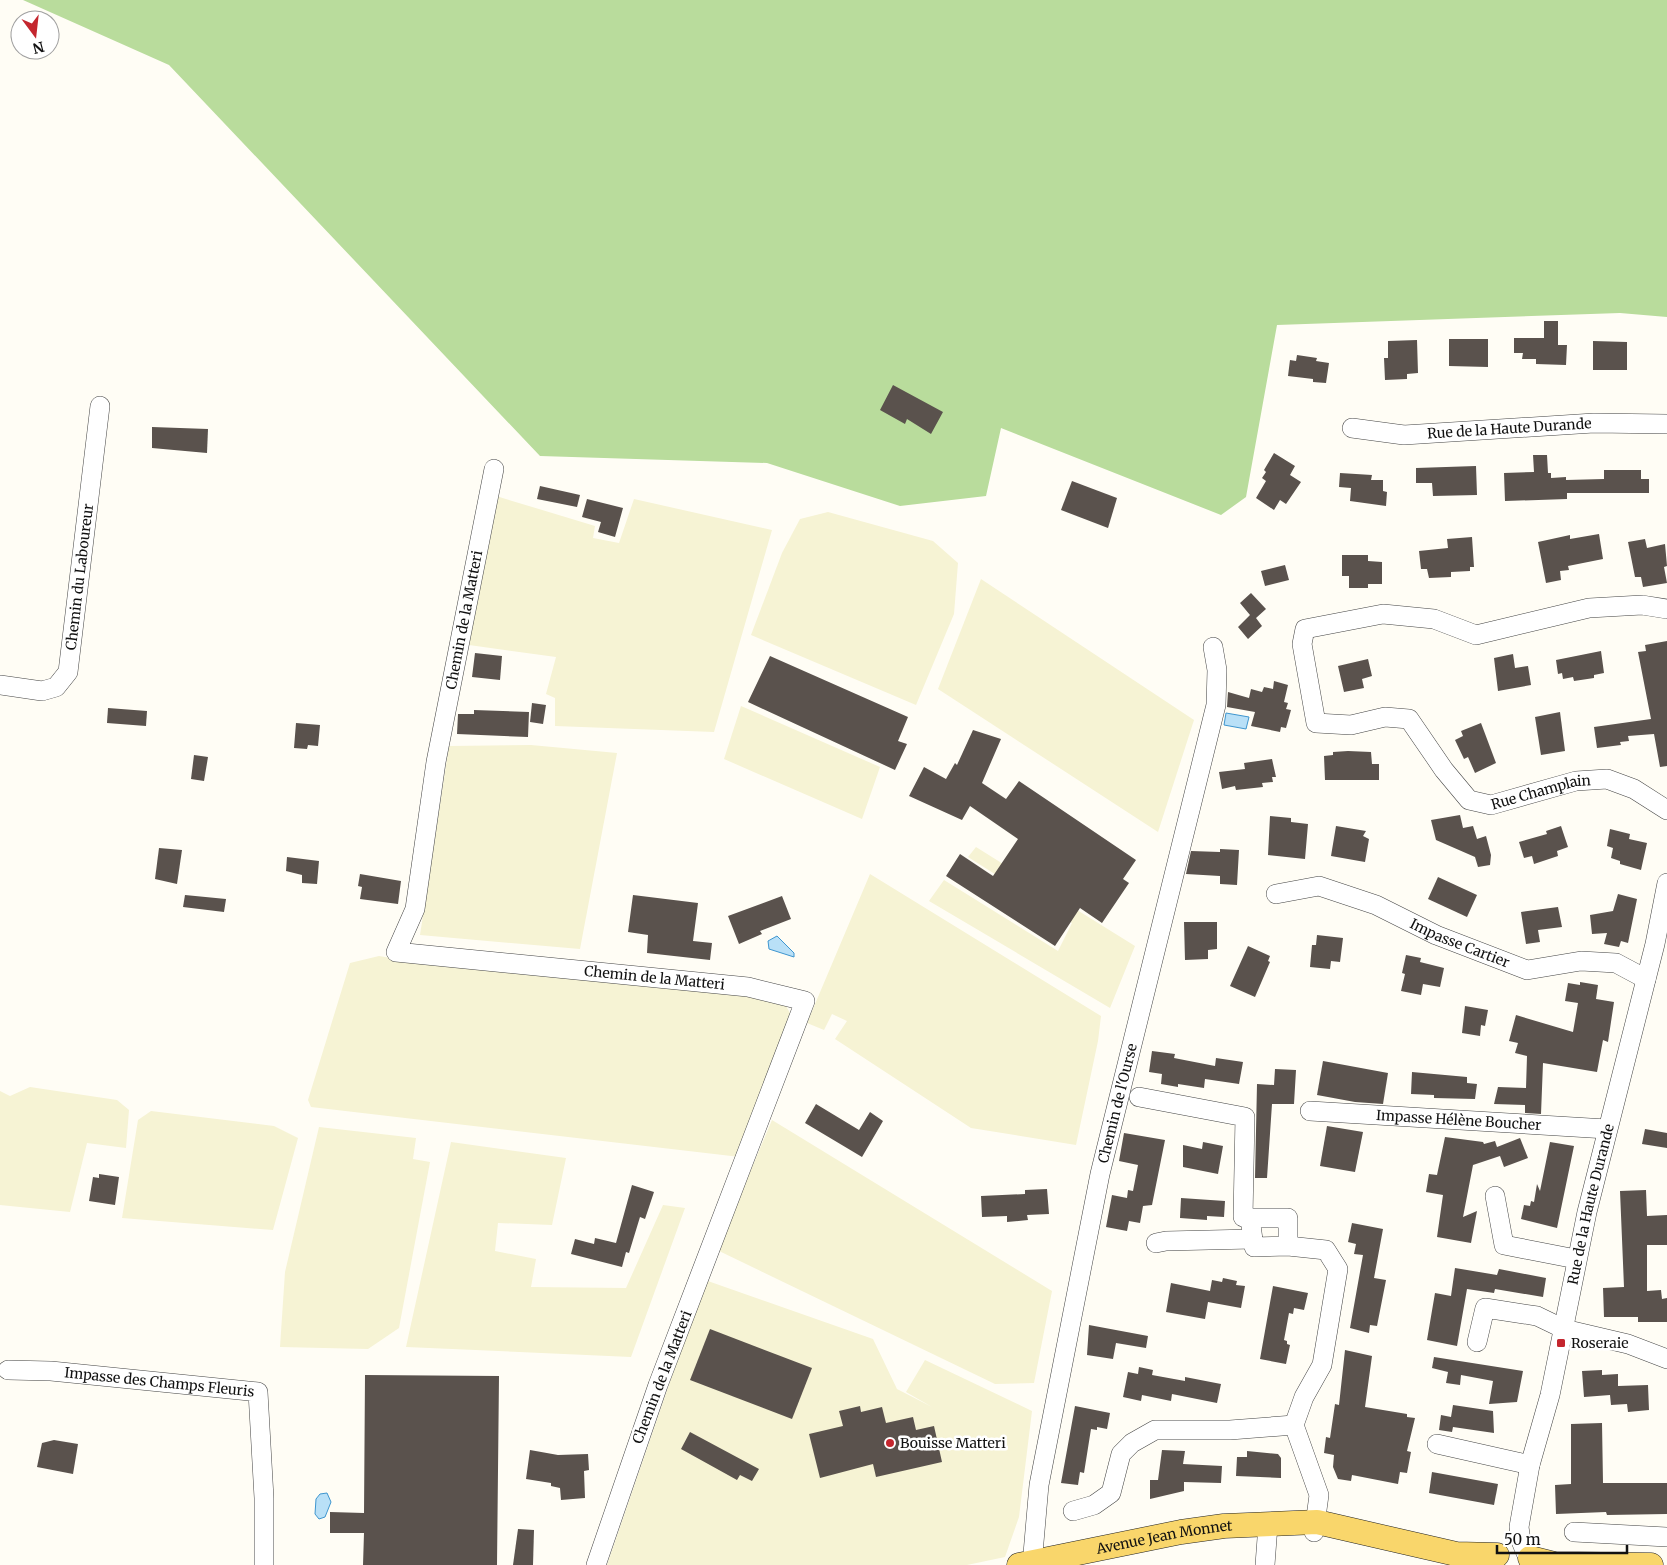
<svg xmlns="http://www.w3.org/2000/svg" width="1667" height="1565" font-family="Merriweather,serif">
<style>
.farmland{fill:#f6f3d4}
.forest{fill:#b9dc9c}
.water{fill:#b9e0f7;stroke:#3f96cf}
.building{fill:#5a524d}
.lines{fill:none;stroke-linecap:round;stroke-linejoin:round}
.minor-casing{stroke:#444;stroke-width:20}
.major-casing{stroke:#222;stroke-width:25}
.minor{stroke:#fff;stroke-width:19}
.major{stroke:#f9d66b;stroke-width:24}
.poi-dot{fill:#c4262e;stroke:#fff;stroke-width:2}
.labels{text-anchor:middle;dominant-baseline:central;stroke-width:5;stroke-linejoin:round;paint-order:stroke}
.street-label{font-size:14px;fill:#111;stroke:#fff}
.poi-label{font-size:14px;fill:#111;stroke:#fff;text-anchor:start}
</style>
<rect width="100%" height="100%" fill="#fffdf5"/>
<g class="farmland">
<path d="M496,496L595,526L593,538L619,543L634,499L772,530L714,732L555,726V698L546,694L556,657L469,645Z"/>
<path d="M828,512L933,541L958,563L954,614L916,705L751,635L782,553L800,519Z"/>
<path d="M981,579L1194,720L1158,832L938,689Z"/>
<path d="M741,706L880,767L862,819L724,759Z"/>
<path d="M531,745L617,753L580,949L420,935L449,746Z"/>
<path d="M976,847L1135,946L1110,1008L929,901L944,880L1058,951L1072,923L968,857Z"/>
<path d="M870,874L1101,1016L1098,1041L1076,1145L971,1128L835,1039L847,1021L832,1014L824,1030L807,1023Z"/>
<path d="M379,956L433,965L768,996L785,1004L791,1015L740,1157L311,1107L308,1100L350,963Z"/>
<path d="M30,1087L117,1100L129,1110L126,1148L87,1143L70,1212L0,1205V1091L10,1096Z"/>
<path d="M151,1111L274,1126L298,1138L273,1230L122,1218L138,1120Z"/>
<path d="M772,1120L1052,1291L1034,1383L995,1384L717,1250Z"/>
<path d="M319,1127L416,1138L413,1159L430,1162L399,1328L368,1349L280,1347L285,1272Z"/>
<path d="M451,1142L566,1158L552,1225L498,1223L495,1251L536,1259L531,1287L626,1288L663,1205L685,1208L631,1357L406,1347Z"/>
<path d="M705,1280L873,1339L897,1389L932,1407L906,1392L925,1360L1032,1411L1019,1517L1005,1557L967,1565H607Z"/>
</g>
<path class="forest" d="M23,0H1667V317L1620,313L1277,325L1246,497L1221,515L1001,428L986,496L900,506L767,463L540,456L169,65Z"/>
<g class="water">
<path d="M1226,713L1249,717L1246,729L1224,725Z"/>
<path d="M777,936L794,953V957L769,949L768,941Z"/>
<path d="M327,1493L331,1502L325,1517L319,1519L315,1514L316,1499L320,1494Z"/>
</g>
<g class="building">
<path d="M1544,321H1558V345H1567L1566,365L1536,364V359H1522L1523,353H1514V338H1544Z"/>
<path d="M1449,339H1488V367L1449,366Z"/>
<path d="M1417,340L1418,373L1407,374V379L1385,380L1384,358H1388V341Z"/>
<path d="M1593,341L1627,342V370H1593Z"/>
<path d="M1297,355L1317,358L1316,361L1329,363L1326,383L1313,382V379L1288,376L1290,360L1296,361Z"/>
<path d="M893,385L943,412L931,434L907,419L905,424L880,410Z"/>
<path d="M152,427L208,429L207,453L152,448Z"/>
<path d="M1274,453L1295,466L1290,475L1301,482L1286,504L1280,500L1274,510L1256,498L1266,481L1262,478L1266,472L1264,470Z"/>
<path d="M1533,455H1547L1548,473H1551V478L1566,477V480L1604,479V470H1641V479H1649V493H1567V499L1505,501L1504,473L1534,472Z"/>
<path d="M1476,466L1477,495L1433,496L1432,483H1416V468Z"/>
<path d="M1340,473L1372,475L1371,480H1383V491L1387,492L1386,506L1350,501L1351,488L1339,487Z"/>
<path d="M1072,481L1117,498L1108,528L1061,510Z"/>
<path d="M540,486L580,495L577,507L537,499Z"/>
<path d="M587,499L623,508L615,537L598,532L601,522L582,517Z"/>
<path d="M1599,534L1603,559L1568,566L1569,570L1560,571L1561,580L1546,583L1538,542L1570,535V539Z"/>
<path d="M1472,537L1474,567H1470V571L1451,572V577L1429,578L1427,569H1421L1419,551L1448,548L1447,539Z"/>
<path d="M1645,539L1647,548L1665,544L1667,566L1664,567L1667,583L1643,587L1641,577H1635L1628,542Z"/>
<path d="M1342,555H1368V561L1382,562V584H1368V588H1349V576H1342Z"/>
<path d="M1285,565L1289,580L1265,586L1261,571Z"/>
<path d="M1251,593L1266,609L1256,618L1262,626L1248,639L1238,627L1250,615L1240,603Z"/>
<path d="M1667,641V766L1660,767L1654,734L1628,736L1629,741L1620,742L1621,745L1597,748L1594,727L1651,719L1638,652L1646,651L1645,645Z"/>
<path d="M1601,651L1604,673L1594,675V678L1574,681L1573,677L1563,679L1562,673L1558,674L1556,660Z"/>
<path d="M475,653L502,656L500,680L472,677Z"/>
<path d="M1513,654L1515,668L1528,666L1531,685L1498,691L1494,658Z"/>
<path d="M770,656L908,717L898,741L907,744L895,770L748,702Z"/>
<path d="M1368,659L1372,676L1362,679L1364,688L1344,692L1338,666Z"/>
<path d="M1274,681L1288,685L1284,702L1288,703L1286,709L1291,710L1286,728L1281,727L1280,732L1251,726L1255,712L1227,707L1228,692L1249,698L1251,689L1262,692L1264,687L1273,689Z"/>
<path d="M532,703L546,705L543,724L530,722Z"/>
<path d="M108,708L147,711L146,726L107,723Z"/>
<path d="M474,710L529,712L528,737L457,734L458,714H474Z"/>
<path d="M1560,712L1565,751L1541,755L1535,717Z"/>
<path d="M296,723L320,725L318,746L308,745L307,749L294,748Z"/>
<path d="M1481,723L1496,763L1475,773L1468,757L1464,759L1455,740L1463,736L1461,731Z"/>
<path d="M973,730L1001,739L982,783L1006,799L1019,781L1136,860L1123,879L1129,883L1102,923L1080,908L1055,946L946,876L960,854L993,876L1018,839L970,806L962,820L909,796L924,767L946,779L955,763L957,765Z"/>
<path d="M1348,751L1371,752L1372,764H1379V780H1325L1324,756L1333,755V752Z"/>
<path d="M194,755L208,757L204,781L191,779Z"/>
<path d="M1272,759L1276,777H1272L1273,782L1262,783L1263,787L1236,790L1235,786L1222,789L1219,772L1245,769L1244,763Z"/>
<path d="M1460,815L1463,828L1473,826L1477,839L1486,836L1491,855L1490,865L1478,867L1475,857L1436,840L1431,820Z"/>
<path d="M1270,816L1291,818V822L1308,824L1305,859L1268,855Z"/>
<path d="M1336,826L1366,831L1363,836L1369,839L1365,862L1331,856Z"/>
<path d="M1561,826L1568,847L1557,851L1558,856L1534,864L1532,856L1524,858L1519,842L1547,834L1546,831Z"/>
<path d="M1610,829L1630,834L1629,839L1647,843L1641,870L1620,864V861L1611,858L1613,848L1607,846Z"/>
<path d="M159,848L182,850L177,884L155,879Z"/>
<path d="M1220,849L1239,850L1237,885L1220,884V876L1186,874L1191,851L1220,852Z"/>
<path d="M287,857L319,861L317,884L302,883V875L286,871Z"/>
<path d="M360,874L401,881L398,904L360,899L362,887L358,886Z"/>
<path d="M1438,877L1477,895L1467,917L1428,899Z"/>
<path d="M1618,894L1637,899L1628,943L1621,941L1619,947L1604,944L1607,933L1592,934L1590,915L1613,911Z"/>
<path d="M185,895L226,899L224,912L183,907Z"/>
<path d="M633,895L698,903L693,941L712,943L710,960L647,953L648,935L628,932Z"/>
<path d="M782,896L791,919L760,931L762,934L739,944L728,916Z"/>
<path d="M1558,907L1562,927L1538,930L1540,942L1526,944L1521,912Z"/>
<path d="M1184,922H1217V949L1208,950V959L1185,960Z"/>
<path d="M1317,935L1343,938L1340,962L1331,961L1330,969L1310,967L1312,945H1316Z"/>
<path d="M1248,946L1270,956L1268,961L1270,962L1255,997L1230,986Z"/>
<path d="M1406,955L1421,958L1420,962L1444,968L1440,987L1423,984L1421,995L1401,991L1405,974L1402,973Z"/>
<path d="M1580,982L1598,985L1596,999L1614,1002L1608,1042L1603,1040L1597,1072L1543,1063L1541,1114L1525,1113V1105L1494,1104L1498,1087L1526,1088L1527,1056L1515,1053L1518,1043L1509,1041L1516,1015L1573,1032L1578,1003L1565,1001L1568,983L1580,985Z"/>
<path d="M1465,1006L1488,1010L1485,1026L1481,1025L1480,1036L1462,1033Z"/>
<path d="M1152,1051L1175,1054L1174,1058L1215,1066L1216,1058L1243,1062L1239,1084L1205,1079L1204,1088L1178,1084V1087L1161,1084L1162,1074L1149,1072Z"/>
<path d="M1323,1061L1388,1073L1383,1104L1355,1102L1317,1095Z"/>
<path d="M1275,1069L1296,1070L1294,1104H1272L1267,1178H1255L1257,1084L1274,1085Z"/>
<path d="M1412,1072L1467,1077V1083L1477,1084L1475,1099L1434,1098V1095L1411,1094Z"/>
<path d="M816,1104L859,1130L870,1112L883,1121L862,1157L805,1123Z"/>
<path d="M1327,1126L1363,1132L1355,1172L1320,1166Z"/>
<path d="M1645,1129L1667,1133V1148L1642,1144Z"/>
<path d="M1124,1133L1165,1140L1152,1205L1143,1206L1140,1223L1129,1221L1127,1231L1106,1227L1112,1195L1127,1198L1128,1190L1133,1191L1138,1165L1119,1161Z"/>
<path d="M1445,1137L1483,1142L1484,1144L1495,1141L1497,1147L1520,1138L1528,1158L1504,1167L1500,1156L1473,1165L1463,1217L1477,1211L1471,1243L1437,1237L1443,1195L1426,1192L1429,1174L1437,1175Z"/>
<path d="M1203,1142L1223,1146L1218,1174L1183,1167V1145L1202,1149Z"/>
<path d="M1550,1142L1574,1146L1557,1228L1521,1219L1524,1205L1530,1206L1531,1201L1534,1202L1537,1184L1540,1191Z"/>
<path d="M99,1174L119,1177L115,1205L89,1201L93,1177L99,1178Z"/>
<path d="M632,1185L654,1192L645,1219L640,1217L629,1253L626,1252L622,1267L571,1254L575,1239L594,1244L595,1238L616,1243Z"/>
<path d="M1047,1189L1049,1214L1027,1215L1028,1220L1007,1222V1216L982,1217L981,1196L1025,1194V1190Z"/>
<path d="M1646,1190L1647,1216L1667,1215V1245H1647V1291L1661,1290L1662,1299L1667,1298V1322H1638V1317H1604L1603,1288L1624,1287L1620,1191Z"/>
<path d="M1181,1198L1225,1201L1224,1217L1207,1216V1220L1180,1218Z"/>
<path d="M1352,1223L1383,1229L1374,1278L1386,1280L1377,1326L1370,1325L1369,1333L1350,1328L1363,1255L1354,1254L1356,1244L1348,1242Z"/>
<path d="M1455,1268L1497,1275L1499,1269L1546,1278L1543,1297L1495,1289L1494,1293L1467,1289L1457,1346L1427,1340L1435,1293L1451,1296Z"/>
<path d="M1223,1278L1237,1281L1236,1285L1245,1286L1241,1308L1208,1302L1205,1319L1166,1312L1171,1283L1210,1291L1212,1280L1222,1282Z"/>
<path d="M1273,1286L1308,1293L1304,1310L1294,1308L1293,1314L1289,1313L1284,1340L1287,1341V1344L1290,1345L1286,1364L1260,1359Z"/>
<path d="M1089,1325L1148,1336L1146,1348L1116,1343L1113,1359L1087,1355Z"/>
<path d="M710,1329L812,1368L792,1419L690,1380Z"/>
<path d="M1345,1350L1372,1356L1365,1407L1407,1414V1417L1415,1418L1407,1451L1411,1452L1407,1473L1400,1472L1398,1484L1352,1475L1351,1481L1338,1479L1333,1467L1334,1455L1324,1453L1326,1437L1330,1438L1335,1404L1339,1405Z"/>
<path d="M1434,1357L1523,1371L1517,1402L1489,1404L1493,1381L1461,1375L1460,1385L1446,1383L1448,1372L1432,1368Z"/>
<path d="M1139,1367L1153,1370L1152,1375L1185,1381V1377L1221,1384L1217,1403L1172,1394L1171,1401L1142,1395L1141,1401L1123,1397L1128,1372L1138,1374Z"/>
<path d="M1602,1370V1375L1618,1374V1386L1648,1385L1649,1410L1628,1412L1627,1404L1611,1405L1610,1395L1584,1397L1582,1371Z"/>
<path d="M365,1375L499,1376L497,1565H363L364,1533H330V1512L364,1513Z"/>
<path d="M1453,1405L1493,1411L1494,1433L1453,1427L1452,1432L1439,1430L1441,1415L1451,1417Z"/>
<path d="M860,1406L861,1412L882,1407L886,1423L913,1417L916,1430L934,1426L942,1462L876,1477L873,1464L820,1478L809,1434L843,1426L839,1411Z"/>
<path d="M1075,1406L1110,1413L1107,1429L1097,1427V1430L1091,1429L1084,1473L1080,1472L1078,1485L1061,1483Z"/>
<path d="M1602,1423L1603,1483H1667V1514L1607,1515L1606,1512L1556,1514L1555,1485L1571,1484V1424Z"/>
<path d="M690,1432L759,1469L752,1481L740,1475L737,1480L681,1449Z"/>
<path d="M54,1440L78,1444L73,1474L37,1467L42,1443Z"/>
<path d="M530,1450L558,1455L588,1454L589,1470L584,1471L585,1498L561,1500L560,1488L551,1486V1483L526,1479Z"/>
<path d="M1162,1450L1185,1451L1183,1464L1222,1466L1221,1483L1184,1482V1491L1150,1499V1480H1158Z"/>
<path d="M1247,1451L1278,1454L1281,1458V1478L1236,1476L1237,1457H1247Z"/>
<path d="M1432,1472L1498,1484L1494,1505L1429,1493Z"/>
<path d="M518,1529L534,1530L533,1565H513Z"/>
</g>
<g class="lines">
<g class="minor-casing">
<g id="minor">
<path id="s1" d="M1352,428L1404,435L1594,423L1667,424"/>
<path id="s2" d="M494,469L436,762L415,909L396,952L748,987L805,1001L658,1385L596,1565"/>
<path id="s3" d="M1667,609L1642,605L1589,608L1476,635L1434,619L1383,614L1305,629L1302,644L1316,723L1351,725L1385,717L1409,719L1444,770L1469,800L1491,805L1576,781L1607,779L1634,789L1667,810"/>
<path id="s4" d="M0,685L42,691L56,687L68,672L100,406"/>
<path id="s5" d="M1276,894L1319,886L1376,905L1436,935L1527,970L1581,961L1616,963L1646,979"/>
<path d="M1139,1097L1245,1117L1243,1217L1250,1218"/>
<path id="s6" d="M1310,1111L1607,1129"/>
<path d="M1495,1196L1504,1245L1576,1259"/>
<path d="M1156,1243L1166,1241L1252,1239"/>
<path d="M1288,1246V1218H1250L1254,1247L1288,1246L1326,1250L1338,1269L1322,1365L1304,1397L1294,1425L1319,1495L1314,1532"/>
<path d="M1477,1342L1485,1308L1537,1316L1564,1329L1628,1344L1667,1359"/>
<path id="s7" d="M8,1370L51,1371L258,1392L264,1498V1565"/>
<path d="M1437,1444L1530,1465"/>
<path d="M1073,1511L1094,1505L1111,1493L1121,1454L1132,1443L1155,1430H1230L1294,1425"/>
<path d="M1574,1532L1667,1537"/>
<path id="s8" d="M1526,1553L1521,1541L1519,1527L1530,1465L1550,1395L1587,1212L1655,944L1667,883"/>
<path id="s9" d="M1032,1565L1039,1485L1100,1174L1216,705L1217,670L1213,647"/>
<path d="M1265,1565L1268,1525"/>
</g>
</g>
<g class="major-casing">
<g id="major">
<path d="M1530,1558L1554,1564L1651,1565"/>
<path id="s10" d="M1019,1565L1181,1532L1224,1526L1317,1522L1456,1554L1497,1555"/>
</g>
</g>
<use href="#minor" class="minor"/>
<use href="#major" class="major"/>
</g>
<g class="poi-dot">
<rect x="1556" y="1338" width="10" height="10" rx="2.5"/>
<circle cx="890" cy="1443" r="5"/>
</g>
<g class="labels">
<g class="street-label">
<text stroke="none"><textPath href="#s1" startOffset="158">Rue de la Haute Durande</textPath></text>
<text stroke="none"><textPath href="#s4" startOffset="172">Chemin du Laboureur</textPath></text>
<text transform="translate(464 620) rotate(-79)">Chemin de la Matteri</text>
<text stroke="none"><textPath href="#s3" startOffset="735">Rue Champlain</textPath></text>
<text stroke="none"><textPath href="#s5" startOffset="196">Impasse Cartier</textPath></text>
<text stroke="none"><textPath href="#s2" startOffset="754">Chemin de la Matteri</textPath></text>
<text stroke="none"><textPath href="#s9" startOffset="470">Chemin de l'Ourse</textPath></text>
<text stroke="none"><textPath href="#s6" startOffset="149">Impasse Hélène Boucher</textPath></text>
<text stroke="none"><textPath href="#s8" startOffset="358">Rue de la Haute Durande</textPath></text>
<text transform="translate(662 1377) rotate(-69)">Chemin de la Matteri</text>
<text stroke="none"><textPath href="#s7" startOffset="152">Impasse des Champs Fleuris</textPath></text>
<text stroke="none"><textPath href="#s10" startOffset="148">Avenue Jean Monnet</textPath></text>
</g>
<g class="poi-label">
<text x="1571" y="1343">Roseraie</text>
<text x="900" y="1443">Bouisse Matteri</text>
</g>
</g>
<g transform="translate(35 35) rotate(165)"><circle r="24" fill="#ffffff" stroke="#a0a0a0"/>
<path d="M0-4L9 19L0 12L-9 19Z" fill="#c4262e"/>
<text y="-8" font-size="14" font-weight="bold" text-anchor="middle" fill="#111111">N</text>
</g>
<path d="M1497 1545v8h130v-8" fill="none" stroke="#111111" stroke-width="2.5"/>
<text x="1504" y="1545" font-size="15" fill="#111111" stroke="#ffffff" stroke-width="4" paint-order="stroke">50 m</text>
</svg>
